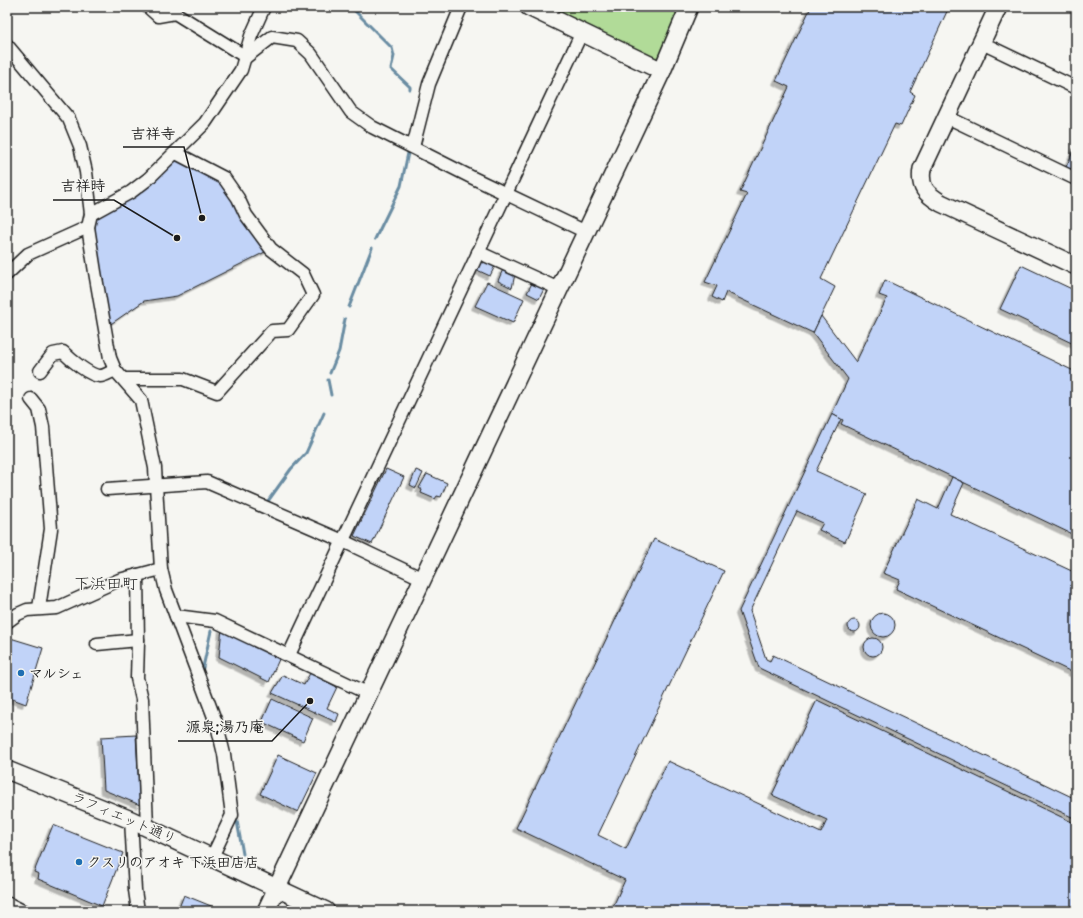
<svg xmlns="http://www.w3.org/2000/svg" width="1083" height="918" font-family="'Balsamiq Sans','Klee One',sans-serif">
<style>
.green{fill:#b1db98;stroke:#667c5a}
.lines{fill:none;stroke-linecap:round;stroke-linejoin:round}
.stream{stroke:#698ca2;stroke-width:3}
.building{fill:#c1d3f8;stroke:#1c1c1c;filter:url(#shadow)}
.street-casing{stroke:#1c1c1c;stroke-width:15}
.secondary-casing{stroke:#1c1c1c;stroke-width:20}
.street{stroke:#f6f6f2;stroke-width:12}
.secondary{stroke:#f6f6f2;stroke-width:17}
.poi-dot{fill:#1f6fb2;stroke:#f6f6f2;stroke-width:1.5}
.labels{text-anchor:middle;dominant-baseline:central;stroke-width:3;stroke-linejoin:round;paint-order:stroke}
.poi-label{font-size:14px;font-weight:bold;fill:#1c1c1c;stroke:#f6f6f2;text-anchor:start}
.street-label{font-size:14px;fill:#1c1c1c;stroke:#f6f6f2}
.quarter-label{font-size:16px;fill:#1c1c1c;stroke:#f6f6f2}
.leader{fill:none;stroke:#1c1c1c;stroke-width:1.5}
.callout-dot{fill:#1c1c1c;stroke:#f6f6f2;stroke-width:1.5}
.callout-label{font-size:15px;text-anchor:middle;font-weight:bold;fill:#1c1c1c;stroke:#f6f6f2;stroke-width:3;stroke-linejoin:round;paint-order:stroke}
</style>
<defs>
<filter id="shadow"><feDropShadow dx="-3.5" dy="3.5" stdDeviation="0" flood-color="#0004"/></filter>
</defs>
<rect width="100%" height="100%" fill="#f6f6f2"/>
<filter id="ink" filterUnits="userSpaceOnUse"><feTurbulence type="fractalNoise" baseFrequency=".025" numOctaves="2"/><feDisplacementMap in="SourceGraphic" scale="8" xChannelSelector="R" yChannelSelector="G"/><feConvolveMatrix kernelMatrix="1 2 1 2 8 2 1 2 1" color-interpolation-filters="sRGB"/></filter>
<g filter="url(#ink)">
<path class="green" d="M547,7H680L657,61Z"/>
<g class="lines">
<g class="stream">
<path d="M351,7L392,48L394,56L391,69L410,87V89"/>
<path d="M375,239L401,186L408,153"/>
<path d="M349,307L372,248"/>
<path d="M330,373L339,351L345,319"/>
<path d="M328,380L331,395"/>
<path d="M268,501L291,469L306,453L324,413"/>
<path d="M202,672L211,631"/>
<path d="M237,821L243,854"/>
</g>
</g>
<g class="building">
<path d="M811,7H949L910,92L915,95L901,126L895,124L821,279L835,287L813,333L726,292L722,302L712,297L717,286L705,282L747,194L740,192L789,87L776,81Z"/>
<path d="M1076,145V167L1074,166L1072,170L1066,167Z"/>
<path d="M176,153L224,178L271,249L177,296L144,301L105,328L91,214Z"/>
<path d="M485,261L495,266L490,276L477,270L481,262L484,263Z"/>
<path d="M1021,265L1076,291V345L1000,309Z"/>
<path d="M503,269L515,274L512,288L498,281Z"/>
<path d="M885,280L1076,372V536L841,424L843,420L832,414L848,379L813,333L821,316L856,362L887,298L879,295Z"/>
<path d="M487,282L524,299L513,323L475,306Z"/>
<path d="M532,283L544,289L539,299L527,293Z"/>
<path d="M832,414L841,419L816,471L867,494L845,542L819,530L823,523L797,511L750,611L766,659L770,661L773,655L1076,799V819L759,668L739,611Z"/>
<path d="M386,469L404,477L372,544L354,536Z"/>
<path d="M416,470L423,473L416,488L410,485Z"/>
<path d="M427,474L447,483L441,497L437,496L435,499L421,493L422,490L419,488Z"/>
<path d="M952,477L964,483L950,514L1076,573V674L896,589L900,580L883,573L918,499L938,509Z"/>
<path d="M654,539L724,571L598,835L626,849L668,761L821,833L827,820L772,795L817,700L1076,824V911H611L625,880L516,828Z"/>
<circle cx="883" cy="625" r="12"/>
<circle cx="854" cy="626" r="6"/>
<path d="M222,628L280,657L269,682L219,657Z"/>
<path d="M7,637L43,648L26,704L7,697Z"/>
<circle cx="873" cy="647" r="9"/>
<path d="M310,673L337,687L327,708L339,714L336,722L272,693L283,675L304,685Z"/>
<path d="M272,699L313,718L303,741L262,722Z"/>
<path d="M136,735L140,805L104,790L101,737Z"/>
<path d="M278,755L317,773L298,812L260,794Z"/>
<path d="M53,825L123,853L102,906L38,879L39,874L34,872Z"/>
<path d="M184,895L216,908L214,911L178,910Z"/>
</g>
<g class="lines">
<g class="street-casing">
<g id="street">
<path d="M148,7L158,16L175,13L246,57"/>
<path d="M982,43L1076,88"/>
<path d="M7,45L69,119L80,146L86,172L91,214L88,227L95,272L110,358L115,370L141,400L155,468L161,569L166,590L217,725L224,754L232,815L212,857"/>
<path d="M246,57L272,37L297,41L311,54L351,112L372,127L471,177L586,232"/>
<path d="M947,117L1076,179"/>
<path d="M413,147L429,84L461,7"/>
<path d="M91,214L131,192L148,179L205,123L241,70L251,36L264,7"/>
<path d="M478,252L559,289"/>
<path d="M7,274L28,254L88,227"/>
<path d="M40,371L53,354L63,352C71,360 90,376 100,376C105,376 110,372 115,370"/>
<path d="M124,379H183L217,392L272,331L288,330L313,295L303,274L271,249L246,215L238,198L224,178L176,153"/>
<path d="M31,399L39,409L43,427L51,529L39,608"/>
<path d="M107,489L207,482L343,541L423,579"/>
<path d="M137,575L138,642L137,678L142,699L147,827"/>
<path d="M176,616L215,621L369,694"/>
<path d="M7,622L18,614L27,610L57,608L119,580L161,569"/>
<path d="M97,644L138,640"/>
<path d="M289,655L582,32"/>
<path d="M131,820L135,890L138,911"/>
<path d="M7,903L23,911"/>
</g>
</g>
<g class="secondary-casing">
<g id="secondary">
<path d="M529,7L662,71"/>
<path d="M998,7L922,169C919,187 926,194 941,203L1076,266"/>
<path d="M7,770L131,820L326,911"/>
<path d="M266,911L662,71L689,7"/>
</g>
</g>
<use href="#street" class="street"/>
<use href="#secondary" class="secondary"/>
</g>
</g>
<g class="poi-dot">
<circle cx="21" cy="673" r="4"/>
<circle cx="79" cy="862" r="4"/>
</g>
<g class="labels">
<g class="poi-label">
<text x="29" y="673">マルシェ</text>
<text x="87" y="862">クスリのアオキ 下浜田店店</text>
</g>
<g class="street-label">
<text transform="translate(124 818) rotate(23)">ラフィエット通り</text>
</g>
<g class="quarter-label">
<text x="106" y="584">下浜田町</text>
</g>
</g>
<path class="leader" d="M202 218L184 147H123M177 238L114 200H53M310 701L272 741H178"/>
<g class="callout-dot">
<circle cx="202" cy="218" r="4"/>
<circle cx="177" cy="238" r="4"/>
<circle cx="310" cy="701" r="4"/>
</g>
<g class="callout-label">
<text x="153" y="139">吉祥寺</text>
<text x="83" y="191">吉祥時</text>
<text x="225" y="732">源泉;湯乃庵</text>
</g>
<rect width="1083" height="918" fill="none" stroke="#f6f6f2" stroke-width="24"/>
<rect x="12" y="12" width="1059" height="894" fill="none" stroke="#1c1c1c" stroke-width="1.5" filter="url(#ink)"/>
</svg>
